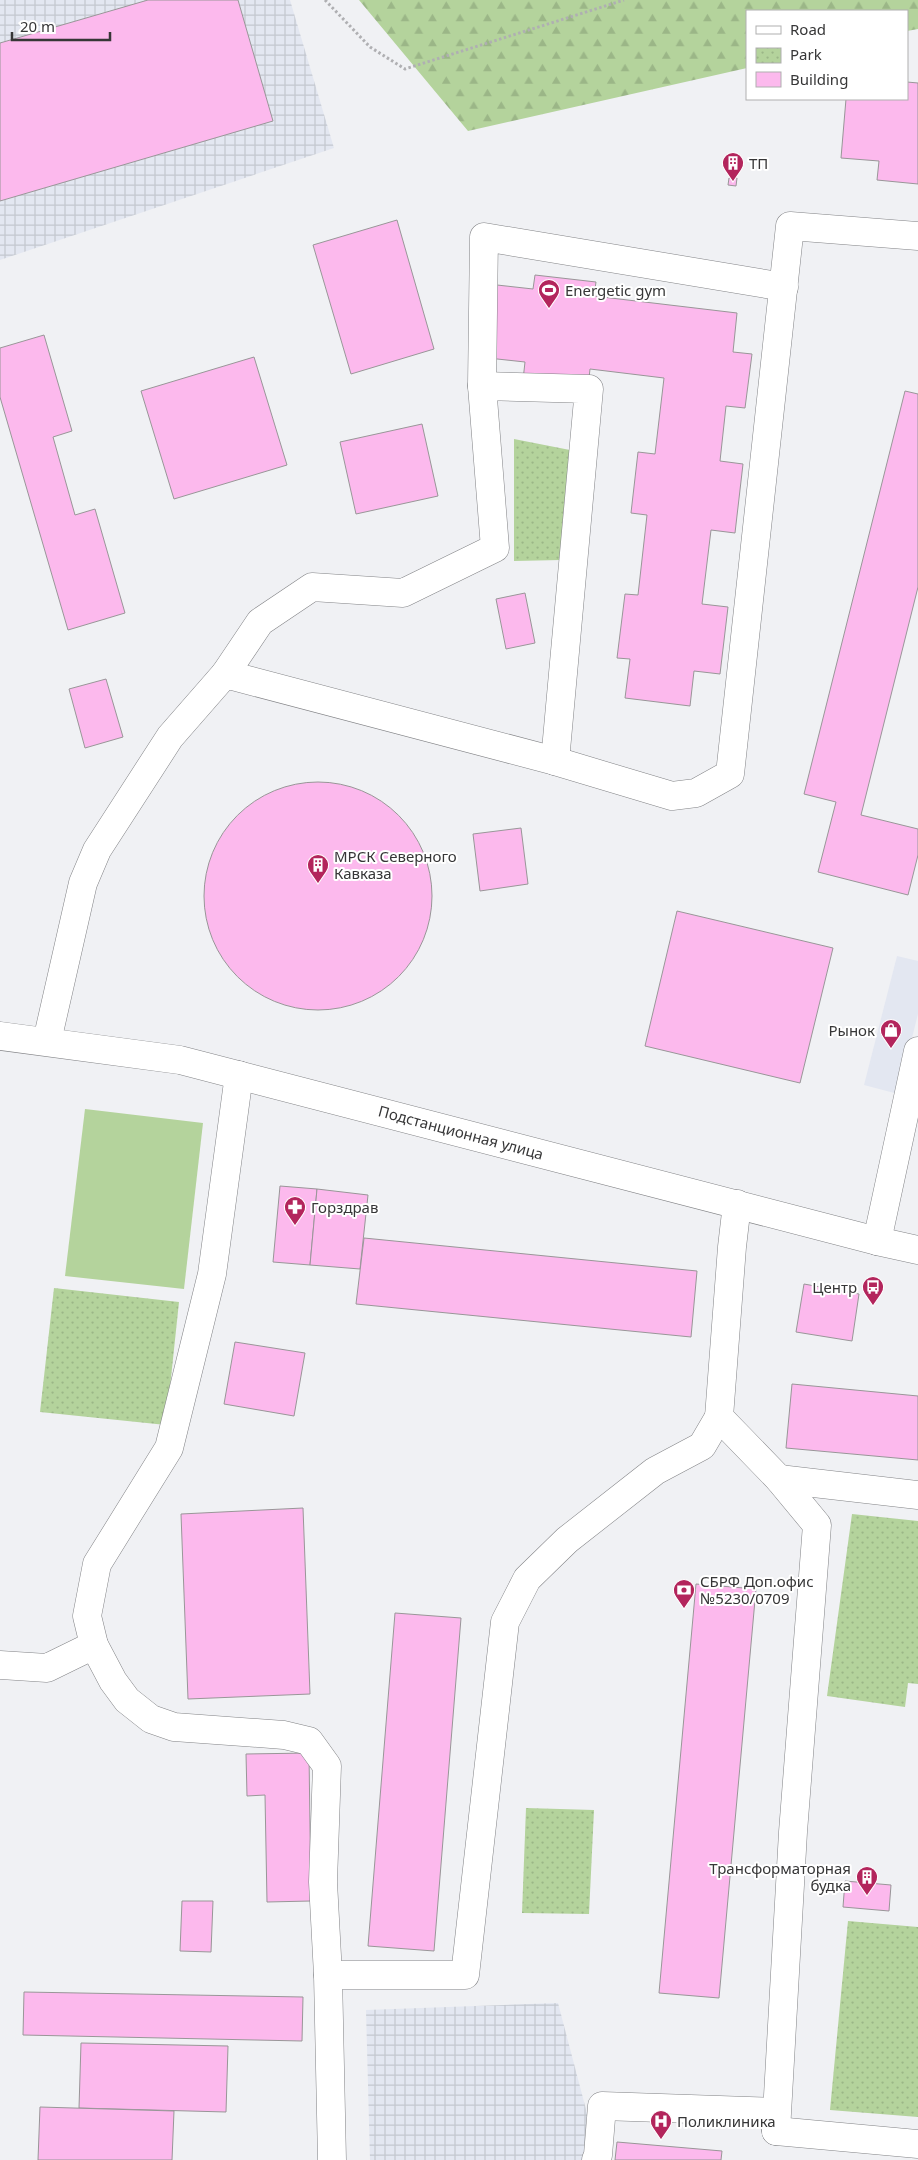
<svg xmlns="http://www.w3.org/2000/svg" width="918" height="2160" font-family="'Noto Sans',sans-serif">
<style>
.built{fill:#e3e7f1}
.industrial{fill:url(#industrial-grid)}
.green{fill:#b4d39c}
.forest{fill:url(#forest-firs)}
.park{fill:url(#park-dots)}
.building{fill:#fcb9ed;stroke:#999698}
.lines{fill:none;stroke-linecap:round;stroke-linejoin:round}
.minor-casing{stroke:#828386;stroke-width:29}
.path{stroke:#afafb2;stroke-width:3;stroke-dasharray:2.5 2.5;stroke-linecap:butt}
.minor{stroke:#fff;stroke-width:28}
.labels{text-anchor:middle;dominant-baseline:central;stroke-width:4;stroke-linejoin:round;paint-order:stroke}
.poi-label{font-size:15px;fill:#363637;stroke:#fff;text-anchor:start}
.street-label{font-size:15px;fill:#363637;stroke:#fff}
</style>
<defs>
<pattern id="industrial-grid" width="8" height="8" patternUnits="userSpaceOnUse" patternTransform="scale(1.25)"><rect width="8" height="8" fill="#e3e7f1"/><path d="M0 4h8M4 0v8" fill="none" stroke="#c3c7cf"/></pattern>
<pattern id="forest-firs" width="22" height="20" patternUnits="userSpaceOnUse" patternTransform="scale(1.25)"><rect width="22" height="20" fill="#b4d39c"/><path d="M5 1l3.5 6h-7zM16 11l3.5 6h-7z" fill="#9bb687"/></pattern>
<pattern id="park-dots" width="8" height="8" patternUnits="userSpaceOnUse" patternTransform="scale(1.25)"><rect width="8" height="8" fill="#b4d39c"/><path d="M2 2h.1M6 6h.1" fill="none" stroke="#9bb687" stroke-width="1.8" stroke-linecap="round"/></pattern>
</defs>
<rect width="100%" height="100%" fill="#f0f1f4"/>
<path class="built" d="M897,956L918,961V1014L898,1094L864,1085Z"/>
<g class="industrial">
<path d="M0,0H290L334,148L0,260Z"/>
<path d="M558,2003L598,2155L597,2160H370L366,2010Z"/>
</g>
<path class="green" d="M85,1109L203,1123L184,1289L65,1276Z"/>
<path class="forest" d="M359,0H918V29L907,31V11H747V68L468,131Z"/>
<g class="park">
<path d="M514,439L570,450L561,560L514,561Z"/>
<path d="M54,1288L179,1302L166,1425L40,1412Z"/>
<path d="M852,1514L918,1521V1684L908,1683L905,1707L827,1696Z"/>
<path d="M526,1808L594,1810L589,1914L522,1913Z"/>
<path d="M848,1921L918,1927V2117L830,2110Z"/>
</g>
<g class="building">
<path d="M148,0H238L273,121L0,201V43Z"/>
<path d="M907,82L918,83V184L877,180L879,161L841,158L846,99H907Z"/>
<path d="M729,178H737L736,186L728,185Z"/>
<path d="M397,220L434,349L351,374L313,245Z"/>
<path d="M535,275L596,282L594,296L737,313L733,352L752,354L745,408L726,406L720,461L743,464L735,533L711,530L702,604L728,607L720,674L694,671L690,706L625,698L630,659L617,658L625,594L638,595L647,515L631,513L638,452L655,454L664,378L590,369L588,387L523,380L525,362L488,358L497,285L533,289Z"/>
<path d="M44,335L72,431L53,437L75,515L95,509L125,613L68,630L0,397V348Z"/>
<path d="M254,357L287,465L174,499L141,391Z"/>
<path d="M905,391L918,394V587L861,815L918,829V855L908,895L818,872L836,802L804,794Z"/>
<path d="M422,424L438,496L356,514L340,442Z"/>
<path d="M525,593L535,643L506,649L496,599Z"/>
<path d="M106,679L123,737L85,748L69,689Z"/>
<circle cx="318" cy="896" r="114"/>
<path d="M521,828L528,884L480,891L473,834Z"/>
<path d="M677,911L833,948L800,1083L645,1046Z"/>
<path d="M280,1186L317,1189L310,1265L273,1262Z"/>
<path d="M317,1189L368,1195L360,1269L310,1265Z"/>
<path d="M364,1238L697,1271L691,1337L356,1304Z"/>
<path d="M804,1284L859,1294L852,1341L796,1332Z"/>
<path d="M235,1342L305,1353L294,1416L224,1404Z"/>
<path d="M792,1384L918,1396V1460L786,1448Z"/>
<path d="M303,1508L310,1694L188,1699L181,1514Z"/>
<path d="M696,1584L756,1589L719,1998L659,1993Z"/>
<path d="M395,1613L461,1618L434,1951L368,1946Z"/>
<path d="M309,1753L311,1901L267,1902L265,1795L247,1796L246,1754Z"/>
<path d="M845,1881L891,1885L889,1911L843,1907Z"/>
<path d="M182,1901H213L211,1952L180,1951Z"/>
<path d="M24,1992L303,1997L302,2041L23,2035Z"/>
<path d="M81,2043L228,2046L226,2112L79,2108Z"/>
<path d="M40,2107L174,2111L172,2160H38Z"/>
<path d="M617,2142L722,2151L721,2160H615Z"/>
</g>
<g class="lines">
<g class="minor-casing">
<g id="minor">
<path d="M482,386L484,237L784,287"/>
<path d="M225,674L260,622L312,587L403,593L495,548L482,386L589,389L555,761"/>
<path d="M0,1036L180,1060L877,1241L918,1250"/>
<path d="M47,1041L83,883L97,850L170,737L225,674L555,761L672,796L696,793L730,774L790,226L918,236"/>
<path d="M239,1075L212,1274L169,1448L97,1564L87,1616L94,1645L113,1681L127,1700L151,1719L174,1727L284,1735L309,1741L327,1766L323,1882L328,1975L332,2160"/>
<path d="M877,1241L918,1051"/>
<path d="M779,1479L918,1495"/>
<path d="M0,1665L47,1668L94,1645"/>
<path d="M328,1975H465L505,1622L527,1579L567,1540L655,1471L702,1446L719,1417"/>
<path d="M776,2131L918,2144"/>
<path d="M596,2160L598,2155L602,2106L777,2112L776,2131L793,1832L817,1525L779,1479L719,1417L732,1247L737,1204"/>
</g>
</g>
<path class="path" d="M325,0L370,47L405,69L624,0"/>
<use href="#minor" class="minor"/>
</g>
<defs>
<g id="building-pin" transform="scale(1.125)"><path d="M0 17L-7.5 6A9.5 9.5 0 1 1 7.5 6Z" fill="#b3255c" stroke="#fff"/><path d="M-4-6H4V6H1V3H-1V6H-4ZM-2.5-4.3h1.7v1.8h-1.7ZM.8-4.3h1.7v1.8H.8ZM-2.5-1h1.7V.8h-1.7ZM.8-1h1.7V.8H.8Z" fill="#fff"/></g>
<g id="stadium-pin" transform="scale(1.125)"><path d="M0 17L-7.5 6A9.5 9.5 0 1 1 7.5 6Z" fill="#b3255c" stroke="#fff"/><path d="M0-5a6.5 5 0 1 0 0 10a6.5 5 0 1 0 0-10ZM-3.5-1.8h7v3.6h-7Z" fill="#fff"/></g>
<g id="shop-pin" transform="scale(1.125)"><path d="M0 17L-7.5 6A9.5 9.5 0 1 1 7.5 6Z" fill="#b3255c" stroke="#fff"/><path d="M-5-2.5h2.3a2.7 3.5 0 0 1 5.4 0H5L5.5 6h-11ZM-1.5-2.5h3a1.5 2.3 0 0 0-3 0Z" fill="#fff"/></g>
<g id="pharmacy-pin" transform="scale(1.125)"><path d="M0 17L-7.5 6A9.5 9.5 0 1 1 7.5 6Z" fill="#b3255c" stroke="#fff"/><path d="M-2-6h4v4h4v4h-4v4h-4v-4h-4v-4h4Z" fill="#fff"/></g>
<g id="bus-pin" transform="scale(1.125)"><path d="M0 17L-7.5 6A9.5 9.5 0 1 1 7.5 6Z" fill="#b3255c" stroke="#fff"/><path d="M-5-6H5V4H4V6H2V4H-2V6H-4V4H-5ZM-3.5-4V0h7V-4ZM-3.5 1.2v1.5H-2V1.2ZM2 1.2v1.5H3.5V1.2Z" fill="#fff"/></g>
<g id="bank-pin" transform="scale(1.125)"><path d="M0 17L-7.5 6A9.5 9.5 0 1 1 7.5 6Z" fill="#b3255c" stroke="#fff"/><path d="M-6-4H6V4H-6ZM0-2.3a2.3 2.3 0 1 0 0 4.6a2.3 2.3 0 1 0 0-4.6Z" fill="#fff"/></g>
<g id="hospital-pin" transform="scale(1.125)"><path d="M0 17L-7.5 6A9.5 9.5 0 1 1 7.5 6Z" fill="#b3255c" stroke="#fff"/><path d="M-5-5h3v3.5h4V-5h3V5h-3V1.5h-4V5h-3Z" fill="#fff"/></g>
</defs>
<g fill-rule="evenodd">
<use href="#building-pin" x="733" y="163"/>
<use href="#stadium-pin" x="549" y="290"/>
<use href="#building-pin" x="318" y="865"/>
<use href="#shop-pin" x="891" y="1030"/>
<use href="#pharmacy-pin" x="295" y="1207"/>
<use href="#bus-pin" x="873" y="1287"/>
<use href="#bank-pin" x="684" y="1590"/>
<use href="#building-pin" x="867" y="1877"/>
<use href="#hospital-pin" x="661" y="2121"/>
</g>
<g class="labels">
<g class="poi-label">
<text x="749" y="163">ТП</text>
<text x="565" y="290">Energetic gym</text>
<text x="334" y="856">МРСК Северного<tspan x="334" dy="17">Кавказа</tspan></text>
<text x="875" y="1030" text-anchor="end">Рынок</text>
<text x="311" y="1207">Горздрав</text>
<text x="857" y="1287" text-anchor="end">Центр</text>
<text x="700" y="1581">СБРФ Доп.офис<tspan x="700" dy="17">№5230/0709</tspan></text>
<text x="851" y="1868" text-anchor="end">Трансформаторная<tspan x="851" dy="17">будка</tspan></text>
<text x="677" y="2121">Поликлиника</text>
</g>
<g class="street-label">
<text transform="translate(461 1132) rotate(15)">Подстанционная улица</text>
</g>
</g>
<rect x="746" y="10" width="162" height="90" fill="#ffffff" stroke="#afafaf"/>
<rect x="756" y="26" width="25" height="8" fill="#ffffff" stroke="#afafaf"/>
<text x="790" y="35" font-size="15" fill="#363637">Road</text>
<rect x="756" y="48" width="25" height="15" fill="url(#park-dots)" stroke="#afafaf"/>
<text x="790" y="60" font-size="15" fill="#363637">Park</text>
<rect x="756" y="72" width="25" height="15" fill="#fcb9ed" stroke="#afafaf"/>
<text x="790" y="85" font-size="15" fill="#363637">Building</text>
<path d="M12 32v8h98v-8" fill="none" stroke="#363637" stroke-width="2.5"/>
<text x="20" y="32" font-size="15" fill="#363637" stroke="#ffffff" stroke-width="4" paint-order="stroke">20 m</text>
</svg>
